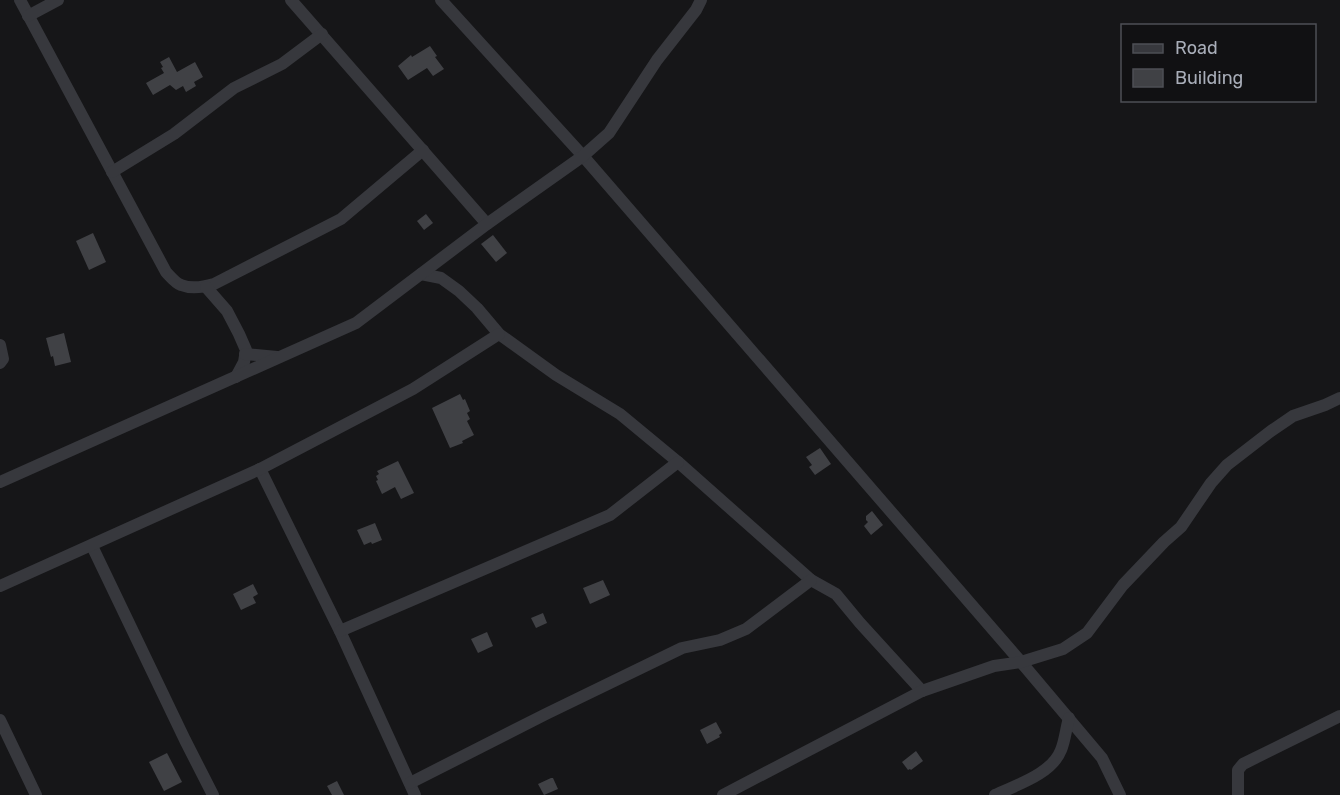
<svg xmlns="http://www.w3.org/2000/svg" width="1340" height="795" font-family="Rubik,sans-serif">
<style>
.building{fill:#404145}
.lines{fill:none;stroke-linecap:round;stroke-linejoin:round}
.minor{stroke:#37383d;stroke-width:12}
</style>
<rect width="100%" height="100%" fill="#161618"/>
<g class="building">
<path d="M430,46L437,56L435,57L444,69L433,76L427,68L408,80L398,66L411,55L412,57Z"/>
<path d="M169,57L177,72L195,62L203,77L194,82L196,86L186,92L183,86L176,90L170,85L153,95L146,83L164,73L161,68L163,67L160,62Z"/>
<path d="M426,214L433,223L424,230L417,221Z"/>
<path d="M93,233L106,262L89,270L76,241Z"/>
<path d="M493,235L507,253L496,262L481,244Z"/>
<path d="M64,333L71,362L55,366L53,356L51,357L46,338Z"/>
<path d="M460,394L463,400L465,399L470,411L467,413L470,419L467,421L474,435L462,441L463,443L450,448L432,408Z"/>
<path d="M820,448L831,464L815,475L809,467L812,465L806,457Z"/>
<path d="M398,461L414,493L401,499L395,487L382,494L376,481L378,480L376,476L379,474L377,471Z"/>
<path d="M872,511L883,525L871,535L864,526L868,522L866,520V516Z"/>
<path d="M375,523L382,540L372,544L371,542L364,545L357,530Z"/>
<path d="M603,580L610,595L590,604L583,588Z"/>
<path d="M253,584L258,594L253,597L256,603L241,610L233,594Z"/>
<path d="M543,613L547,623L536,628L531,618Z"/>
<path d="M487,632L493,646L478,653L471,639Z"/>
<path d="M716,722L722,733L719,735L720,737L707,744L700,730Z"/>
<path d="M916,751L923,761L911,770L910,769L908,770L902,762Z"/>
<path d="M167,753L182,782L164,791L149,762Z"/>
<path d="M551,778H553L558,789L544,795L538,784Z"/>
<path d="M337,781L344,795H332L327,786Z"/>
</g>
<g class="lines">
<g class="minor">
<path d="M20,0L166,272C170,276 175,283 181,285C191,289 204,287 214,284L341,219L423,150"/>
<path d="M291,0L487,224"/>
<path d="M441,0L583,156L1021,662L1102,758L1120,795"/>
<path d="M28,16L58,0"/>
<path d="M112,172L174,134L234,88L282,64L322,34"/>
<path d="M421,274L441,278L459,291L477,308L499,334L556,375L620,414L678,462L811,580L836,594L860,623L922,691"/>
<path d="M206,287L227,311L239,334L246,350L244,362L236,377"/>
<path d="M0,345L3,359L0,363"/>
<path d="M245,354L277,357"/>
<path d="M260,469L340,631L415,795"/>
<path d="M0,482L356,323L487,224L583,156L609,133L657,60L696,10L701,0"/>
<path d="M92,546L185,740L213,795"/>
<path d="M0,586L260,469L413,389L499,334"/>
<path d="M340,631L610,515L678,462"/>
<path d="M0,720L36,795"/>
<path d="M410,783L546,714L682,648L720,640L746,629L811,580"/>
<path d="M723,795L922,691L994,666L1021,662L1063,649L1087,633L1123,585L1164,542L1181,527L1211,483L1227,465L1271,431L1293,416L1325,405L1340,398"/>
<path d="M995,795C1016,785 1052,774 1061,750C1065,741 1066,728 1069,718"/>
<path d="M1238,795V770L1243,764L1340,716"/>
</g>
</g>
<rect x="1121" y="24" width="195" height="78" fill="#111113" stroke="#4d4f55" stroke-width="1.5"/>
<rect x="1133" y="44" width="30" height="9" fill="#37383d" stroke="#4d4f55" stroke-width="1.5"/>
<text x="1175" y="54" font-size="18" fill="#a8adb8">Road</text>
<rect x="1133" y="69" width="30" height="18" fill="#404145" stroke="#4d4f55" stroke-width="1.5"/>
<text x="1175" y="84" font-size="18" fill="#a8adb8">Building</text>
</svg>
